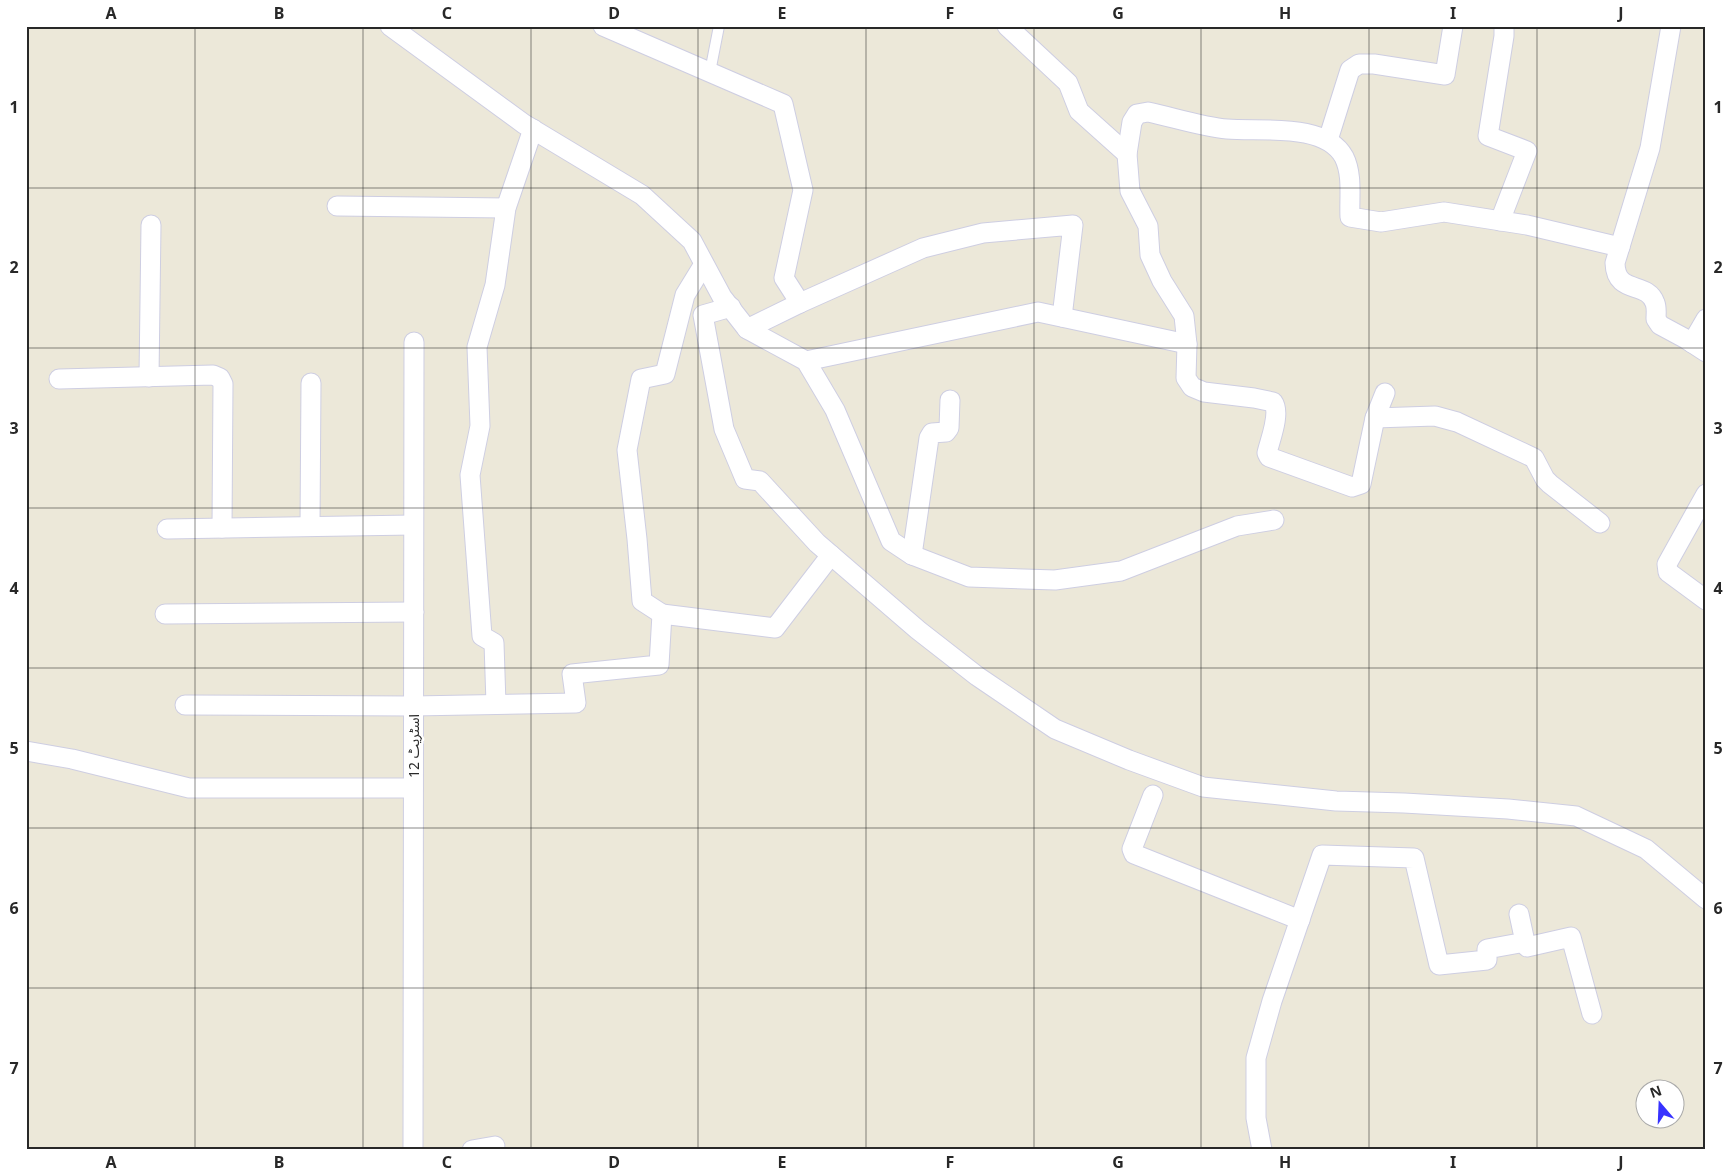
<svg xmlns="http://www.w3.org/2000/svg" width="1732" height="1176" font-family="'Noto Sans','Noto Sans Arabic',sans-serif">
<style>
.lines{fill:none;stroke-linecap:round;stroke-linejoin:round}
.lane-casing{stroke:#cecee2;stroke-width:12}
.street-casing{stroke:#cecee2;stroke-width:21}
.lane{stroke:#fff;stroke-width:10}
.street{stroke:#fff;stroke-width:19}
.grid{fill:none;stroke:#282828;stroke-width:1;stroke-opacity:0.55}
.labels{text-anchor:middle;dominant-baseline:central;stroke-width:4.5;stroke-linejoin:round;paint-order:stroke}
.street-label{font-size:14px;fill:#282828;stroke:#fff}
.neatline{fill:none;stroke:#282828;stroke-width:2}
.grid-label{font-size:16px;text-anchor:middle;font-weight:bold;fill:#282828}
</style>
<rect width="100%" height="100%" fill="#ece8d9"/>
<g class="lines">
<g class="lane-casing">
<path id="lane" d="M710,72L719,26"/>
</g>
<g class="street-casing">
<g id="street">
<path d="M390,26L524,124L642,195L692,241L722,297L747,329L806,361L835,410L891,541L912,555L969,577L1055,580L1121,571L1237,526L1274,520"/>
<path d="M603,26L783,104L803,190L784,278L800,303L747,329"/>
<path d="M1007,26L1068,83L1079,111L1127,154"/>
<path d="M1671,26L1650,148L1615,263C1616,296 1647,280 1655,303C1657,308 1656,314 1656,319L1660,325L1686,339L1706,352"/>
<path d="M1328,140L1350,70L1359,64H1374L1445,75L1453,26"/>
<path d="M337,206L506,208"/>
<path d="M1500,221L1527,151L1488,136L1504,36V26"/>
<path d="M800,303L923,248L983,233L1073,225L1062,317"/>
<path d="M731,307L703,315L724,429L745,479L760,481L817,543L918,630L977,676L1055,729L1129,760L1203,787L1336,801L1404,803L1508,809L1576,816L1646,849L1706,899"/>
<path d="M1692,343L1706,319"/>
<path d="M806,361L1038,312L1187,344"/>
<path d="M149,377L151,225"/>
<path d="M59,379L213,375L220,378L223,384L222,528"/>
<path d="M1385,393L1375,418L1361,484L1352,487L1269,457L1267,453C1270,440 1281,413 1273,402L1254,398L1204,392L1192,387L1186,378L1187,344L1184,316L1162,281L1150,255L1148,226L1130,191L1127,154L1132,122L1137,114L1148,112C1172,117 1203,127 1227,129C1260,132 1325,122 1344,157C1353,175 1349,198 1350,217L1381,222L1444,212L1527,225L1620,247"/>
<path d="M1375,418L1435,416L1457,422L1534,458L1545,479L1550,484L1600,523"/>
<path d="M1706,494L1667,564L1668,572L1706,600"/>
<path d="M310,526L311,383"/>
<path d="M167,529L413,525"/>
<path d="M912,555L929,438L932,433L946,432L949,428L950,400"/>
<path d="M165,614L414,612"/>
<path d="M662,614L642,601L637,539L627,450L641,379L665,374L685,295L704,264"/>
<path d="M496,704L494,643L482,636L470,475L480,426L477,347L495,285L506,208L533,129"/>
<path d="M185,705L413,706L576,703L572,674L659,665L662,614L775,628L831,555"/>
<path d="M26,751L72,759L189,788H413"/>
<path d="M1153,795L1132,849L1134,854L1300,920"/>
<path d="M1525,942L1527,947L1571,937L1592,1014"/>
<path d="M413,1150L414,342"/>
<path d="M472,1150L495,1146"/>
<path d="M1262,1150L1256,1118V1058L1272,1001L1322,855L1414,858L1439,965L1487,960V949L1525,942L1519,914"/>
</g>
</g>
<use href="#lane" class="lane"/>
<use href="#street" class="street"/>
</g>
<path class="grid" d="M195,26V1150M363,26V1150M531,26V1150M698,26V1150M866,26V1150M1034,26V1150M1201,26V1150M1369,26V1150M1537,26V1150M26,188H1706M26,348H1706M26,508H1706M26,668H1706M26,828H1706M26,988H1706"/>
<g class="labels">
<g class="street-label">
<text transform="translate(413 746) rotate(-90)">اسٹریٹ 12</text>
</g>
</g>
<rect width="1732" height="1176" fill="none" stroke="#ffffff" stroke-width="55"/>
<g transform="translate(1660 1104) rotate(341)"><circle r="24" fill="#ffffff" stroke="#a9a9a9"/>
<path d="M0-4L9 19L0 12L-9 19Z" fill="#3732ff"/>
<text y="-8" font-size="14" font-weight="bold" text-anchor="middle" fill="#282828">N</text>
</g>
<rect x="28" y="28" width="1676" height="1120" class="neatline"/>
<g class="grid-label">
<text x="111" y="19">A</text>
<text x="279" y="19">B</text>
<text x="447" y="19">C</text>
<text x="614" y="19">D</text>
<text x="782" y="19">E</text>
<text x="950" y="19">F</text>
<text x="1118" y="19">G</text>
<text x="1285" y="19">H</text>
<text x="1453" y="19">I</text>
<text x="1621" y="19">J</text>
<text x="14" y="113">1</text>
<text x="1718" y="113">1</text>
<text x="14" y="273">2</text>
<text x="1718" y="273">2</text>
<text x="14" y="434">3</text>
<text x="1718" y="434">3</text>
<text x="14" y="594">4</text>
<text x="1718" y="594">4</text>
<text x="14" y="754">5</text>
<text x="1718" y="754">5</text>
<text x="14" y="914">6</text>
<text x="1718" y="914">6</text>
<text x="14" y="1074">7</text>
<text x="1718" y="1074">7</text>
<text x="111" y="1168">A</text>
<text x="279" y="1168">B</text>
<text x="447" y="1168">C</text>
<text x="614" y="1168">D</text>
<text x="782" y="1168">E</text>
<text x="950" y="1168">F</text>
<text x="1118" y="1168">G</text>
<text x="1285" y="1168">H</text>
<text x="1453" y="1168">I</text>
<text x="1621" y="1168">J</text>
</g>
</svg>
